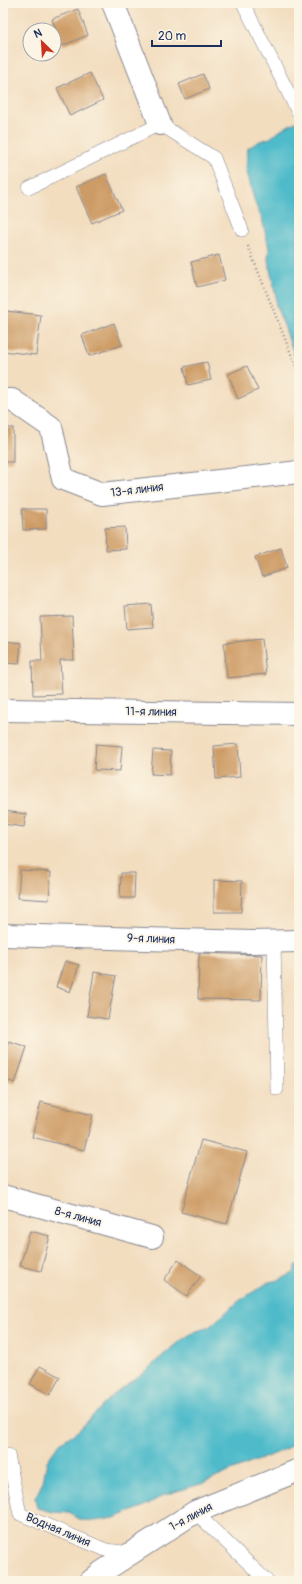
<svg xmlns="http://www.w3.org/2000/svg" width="302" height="1584" font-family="Pangolin,sans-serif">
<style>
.water{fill:#4fbbca;stroke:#357594}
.building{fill:#cd9b65}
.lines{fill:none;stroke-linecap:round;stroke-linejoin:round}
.lane-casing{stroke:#86868e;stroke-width:14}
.street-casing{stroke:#86868e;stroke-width:24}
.path{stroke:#86868e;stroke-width:2.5;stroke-dasharray:1 3;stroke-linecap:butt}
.lane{stroke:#fff;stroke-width:13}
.street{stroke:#fff;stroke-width:22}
.labels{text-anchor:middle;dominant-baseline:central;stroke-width:3.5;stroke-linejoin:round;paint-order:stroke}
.street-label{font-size:12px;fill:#1b2f5e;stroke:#fcf5e5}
</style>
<rect width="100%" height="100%" fill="#fcf5e5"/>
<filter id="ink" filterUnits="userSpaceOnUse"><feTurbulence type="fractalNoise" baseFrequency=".025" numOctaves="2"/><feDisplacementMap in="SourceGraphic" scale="8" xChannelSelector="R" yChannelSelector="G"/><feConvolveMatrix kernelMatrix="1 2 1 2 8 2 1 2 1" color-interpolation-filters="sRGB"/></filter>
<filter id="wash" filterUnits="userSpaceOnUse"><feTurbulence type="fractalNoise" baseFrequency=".012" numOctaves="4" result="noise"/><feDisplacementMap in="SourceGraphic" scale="16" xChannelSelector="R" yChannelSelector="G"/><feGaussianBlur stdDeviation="0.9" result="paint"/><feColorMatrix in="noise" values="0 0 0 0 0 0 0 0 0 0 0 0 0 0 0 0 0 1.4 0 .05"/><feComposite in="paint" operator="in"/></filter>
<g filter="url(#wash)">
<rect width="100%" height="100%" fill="#f2ddbf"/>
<g class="water">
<path d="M299,120V366L295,358L285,328L276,306V297L268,260L269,248L262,219L255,203L246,168L248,148L260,141L270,138L284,128Z"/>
<path d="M299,1264V1440L298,1442L279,1452L233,1470L204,1483L164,1495L143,1507L114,1518L95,1521L81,1520L69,1513L53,1512L37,1508L35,1498L43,1482L47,1461L60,1443L78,1431L113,1395L143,1373L177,1343L194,1332L209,1327L239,1301L269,1282L279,1280L294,1273L296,1266Z"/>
</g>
<g id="blocks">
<g class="building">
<path d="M78,9L88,35L62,46L52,19Z"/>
<path d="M90,73L103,100L70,116L57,88Z"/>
<path d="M203,74L209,89L185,99L179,84Z"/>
<path d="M106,174L122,210L92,223L76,187Z"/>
<path d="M219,255L225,280L197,287L191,262Z"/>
<path d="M6,311L41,315L36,355L3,351Z"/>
<path d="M114,323L122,345L89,356L82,335Z"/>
<path d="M207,362L211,380L188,385L184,367Z"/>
<path d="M247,366L258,390L238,399L228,374Z"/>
<rect x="3" y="428" width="10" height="34"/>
<path d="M22,509H46V529L23,530Z"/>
<path d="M125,527L126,549L106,550L105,528Z"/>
<path d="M281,548L287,568L262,577L255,557Z"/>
<path d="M151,604L153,627L127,629L125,606Z"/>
<path d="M72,616L74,660H60L62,694L33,695L32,661H42L40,617Z"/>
<path d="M262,639L266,674L227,678L224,643Z"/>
<path d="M5,641L21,643L19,664L3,663Z"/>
<path d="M96,744L122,746L120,771L94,770Z"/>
<path d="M238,744L240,777L216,779L214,746Z"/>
<path d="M153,750L171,751L170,775L151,774Z"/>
<path d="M4,811L26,814L24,827L3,824Z"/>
<path d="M20,870L51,872L49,900L18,898Z"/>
<path d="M121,873H135L134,898H120Z"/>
<path d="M214,880L242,881L241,912H214Z"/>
<path d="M199,953L262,955L261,1000L198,999Z"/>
<path d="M65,961L79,965L70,992L56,987Z"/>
<path d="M94,972L116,976L108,1019L87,1016Z"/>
<path d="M9,1041L27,1047L15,1083L3,1079V1057Z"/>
<path d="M41,1102L93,1115L84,1150L32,1137Z"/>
<path d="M201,1140L247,1152L227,1224L181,1212Z"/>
<path d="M30,1231L50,1236L41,1271L20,1266Z"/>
<path d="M178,1260L201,1276L187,1296L164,1280Z"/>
<path d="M40,1366L60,1377L50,1395L30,1384Z"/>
</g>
</g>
</g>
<g filter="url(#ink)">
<use href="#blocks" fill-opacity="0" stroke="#86868e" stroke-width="1"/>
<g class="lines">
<g class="lane-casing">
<g id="lane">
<path d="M243,3L297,110"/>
<path d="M29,188L160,124L214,158L242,230"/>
<path d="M274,941L277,1089"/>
<path d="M8,1455L20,1514L106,1550L131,1553"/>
<path d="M195,1512L267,1581"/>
</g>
</g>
<g class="street-casing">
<g id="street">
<path d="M113,3L160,124"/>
<path d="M3,400H12L51,427L63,479L102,494L299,472"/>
<path d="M3,710L299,714"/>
<path d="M3,935L252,942L299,941"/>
<path d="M3,1196L152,1237"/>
<path d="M91,1581L102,1572L195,1512L299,1470"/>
</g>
</g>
<path class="path" d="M248,246L299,374"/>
<use href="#lane" class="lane"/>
<use href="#street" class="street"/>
</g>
</g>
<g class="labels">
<g class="street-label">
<text transform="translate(137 490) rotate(-7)">13-я линия</text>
<text transform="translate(151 712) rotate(1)">11-я линия</text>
<text transform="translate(151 939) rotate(2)">9-я линия</text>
<text transform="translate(78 1217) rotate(15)">8-я линия</text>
<text transform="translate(191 1517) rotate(-28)">1-я линия</text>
<text transform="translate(58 1530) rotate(23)">Водная линия</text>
</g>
</g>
<rect width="302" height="1584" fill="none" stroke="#fcf5e5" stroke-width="16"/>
<g transform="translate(42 42) rotate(335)"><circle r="19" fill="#fcf5e5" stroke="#a2a6af"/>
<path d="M0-3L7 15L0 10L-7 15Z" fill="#c8321e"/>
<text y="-6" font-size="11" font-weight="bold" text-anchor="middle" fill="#1b2f5e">N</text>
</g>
<path d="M152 40v6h69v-6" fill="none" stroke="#1b2f5e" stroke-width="2"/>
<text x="158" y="40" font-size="12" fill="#1b2f5e" stroke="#fcf5e5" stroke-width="3" paint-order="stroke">20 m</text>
</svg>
